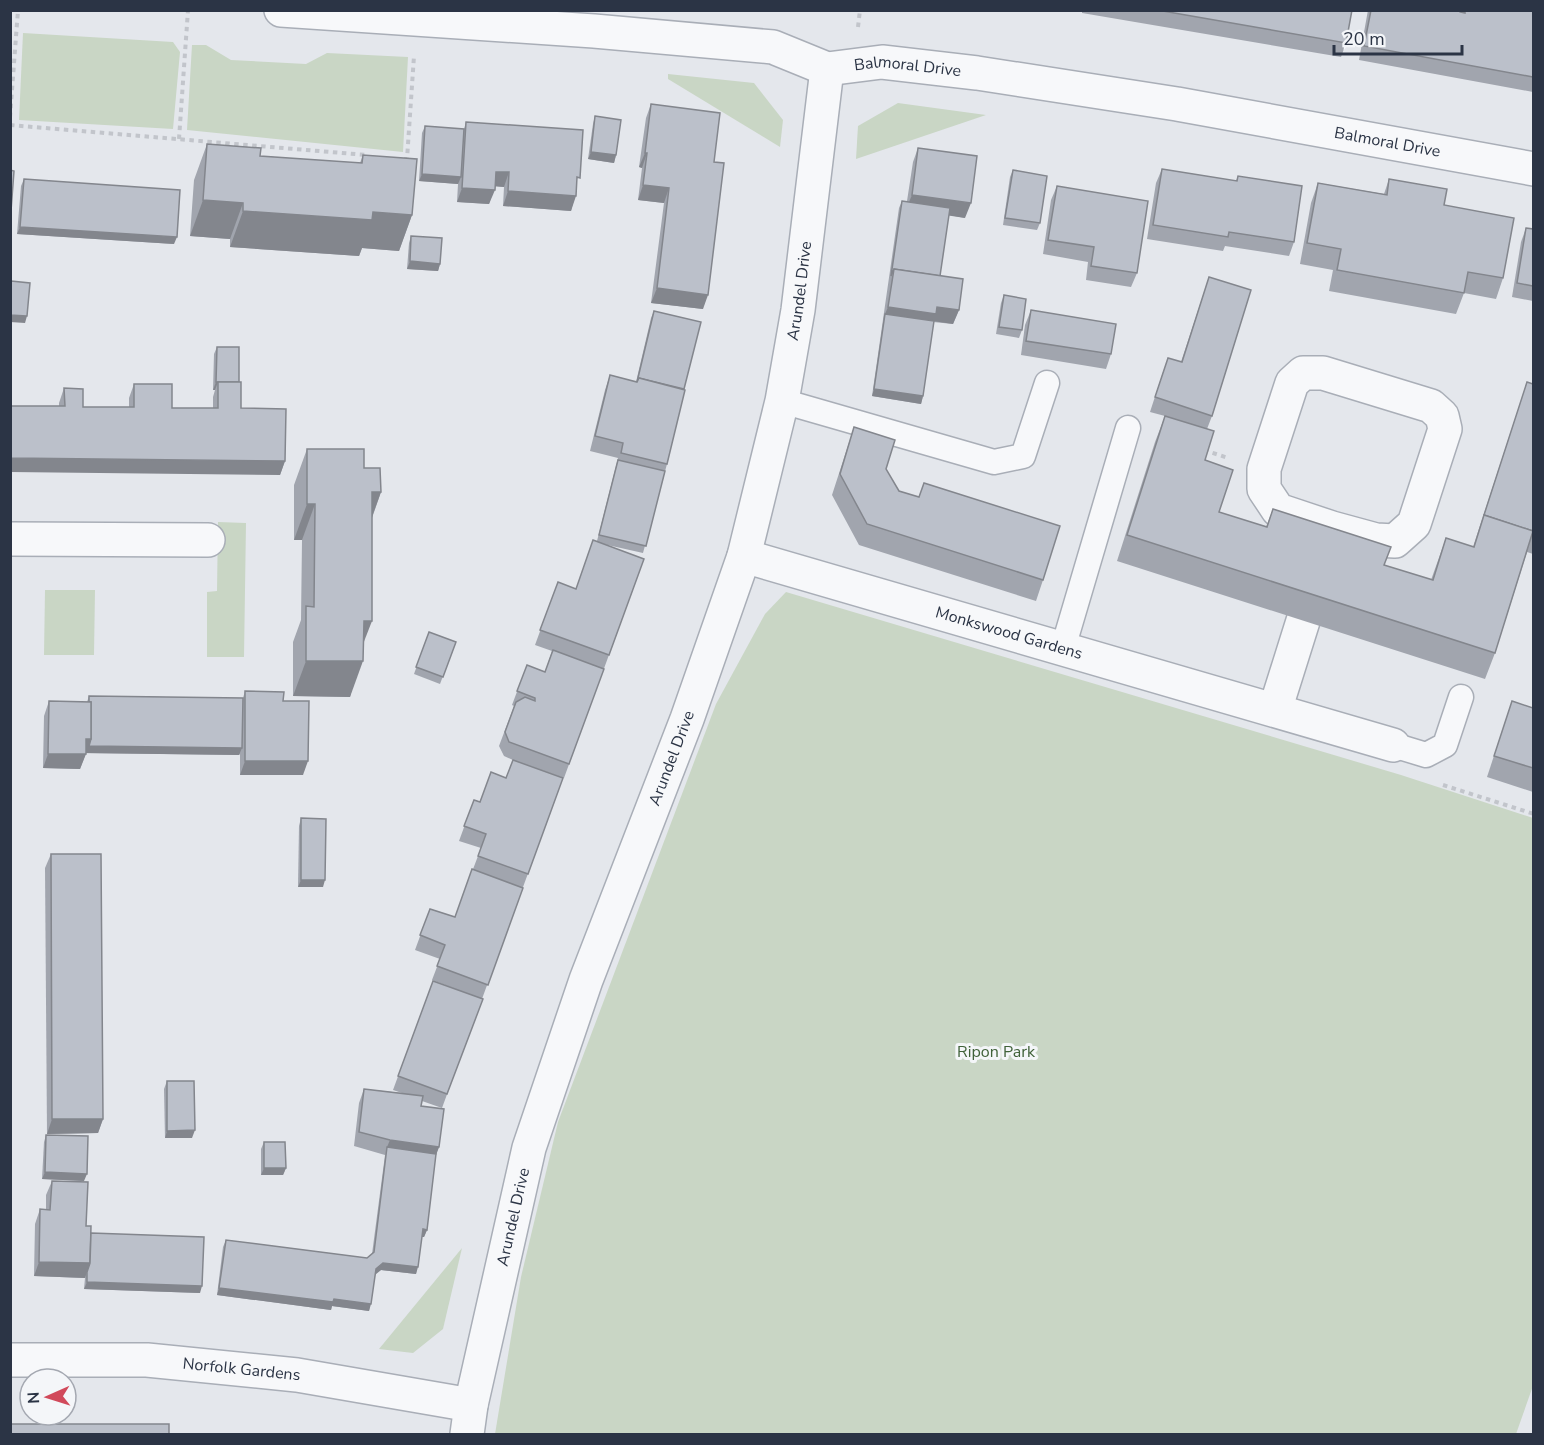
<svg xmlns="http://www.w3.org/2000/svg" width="1544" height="1445" font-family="'Nunito Sans',sans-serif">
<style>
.green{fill:#c9d6c5}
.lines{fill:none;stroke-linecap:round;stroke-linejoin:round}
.lane-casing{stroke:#a9aeb7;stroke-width:27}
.street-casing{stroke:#a9aeb7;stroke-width:36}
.path{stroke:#c2c5cb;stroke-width:4;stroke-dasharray:4.5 4.5;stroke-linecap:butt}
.lane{stroke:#f7f8fa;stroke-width:24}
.street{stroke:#f7f8fa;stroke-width:33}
.wall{fill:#a1a5ae}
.shaded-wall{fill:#83868d}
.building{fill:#bbc0ca;stroke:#83868d;stroke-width:1.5}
.labels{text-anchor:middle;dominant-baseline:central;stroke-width:6;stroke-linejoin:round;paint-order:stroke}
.street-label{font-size:16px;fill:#2b3445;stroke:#f4f6f9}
.park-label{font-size:16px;fill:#3f6138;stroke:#f4f6f9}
</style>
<rect width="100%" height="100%" fill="#e4e7ec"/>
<g class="green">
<path d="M23,33L173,42L180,52L173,129L19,120Z"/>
<path d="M192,45H206L231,60L306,64L327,53L408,57L403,152L187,130Z"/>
<path d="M668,74L754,83L783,120L780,147L668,79Z"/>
<path d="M898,103L986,115L856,159L858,126Z"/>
<path d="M218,522L246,523L244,657H207V592L217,591Z"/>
<path d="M45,590H95L94,655H44Z"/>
<path d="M786,592L1401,775L1533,818L1534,1383L1516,1434H495L521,1277L558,1122L716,704L765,614Z"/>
<path d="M462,1248L443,1329L413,1353L379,1349Z"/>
</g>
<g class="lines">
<g class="lane-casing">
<g id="lane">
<path d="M782,401L994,462L1023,456L1047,383"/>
<path d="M1063,648L1128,428"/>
<path d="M1393,745L1426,755L1445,745L1461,697"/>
</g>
</g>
<g class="street-casing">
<g id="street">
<path id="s1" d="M281,10L594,31L773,47L827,69L882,62L977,73L1177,104L1534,169"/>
<path d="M1303,373H1323L1431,406L1442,416L1445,429L1414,524L1395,541L1376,540L1332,528L1278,510L1264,489V469L1292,383Z"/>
<path d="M10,539L208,540"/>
<path id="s2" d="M744,556L1393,745"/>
<path d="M1275,710L1303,621"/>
<path id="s3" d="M10,1360H147L297,1375L471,1405"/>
<path id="s4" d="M467,1434L471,1405L529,1148L586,980L687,719L744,556L782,401L798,310L827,69"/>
</g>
</g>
<g class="path">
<path d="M858,27L860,10"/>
<path d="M10,117L18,10"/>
<path d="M10,125L366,155"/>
<path d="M179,139L188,10"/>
<path d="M404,159H407L414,56"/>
<path d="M1204,450L1228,458"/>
<path d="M1443,785L1534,814"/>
</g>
<use href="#lane" class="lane"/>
<use href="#street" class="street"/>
</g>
<g class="wall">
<path d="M1082,10H1352L1346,43L1341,57L1082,13Z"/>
<path d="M1368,10H1460V12H1462L1463,10H1533V92L1359,60Z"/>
<path d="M651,104L714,162L703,309L651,303L664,203L638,200L642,168L639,167L646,118Z"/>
<path d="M595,116L616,155L614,163L588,159L593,124Z"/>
<path d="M466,122L577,187L571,211L503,206L504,187L495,186L489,204L457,202L458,184L419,181L422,133L425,126L464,129Z"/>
<path d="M207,144L260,156L360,163L363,155L412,215L399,251L362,248L359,256L230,247V239L190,236L194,180Z"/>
<path d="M918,148L965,218L949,215L940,276L959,310L953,324L933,322L923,396L921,404L872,396L899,208L902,201H907L913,162Z"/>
<path d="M1162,169L1236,181L1238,176L1294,242L1289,256L1225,246L1223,251L1147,239L1156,183Z"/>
<path d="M1013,170L1040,223L1037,230L1003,225L1010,177Z"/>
<path d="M24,179L174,244L17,234L21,186Z"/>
<path d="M1389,179L1444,205L1503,278L1496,299L1464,293L1456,314L1329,291L1333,270L1300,264L1311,203L1318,183L1384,194Z"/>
<path d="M1057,186L1137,273L1131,287L1086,280L1088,262L1043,254L1051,200Z"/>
<path d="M1526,228L1533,229V301L1512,297L1521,242Z"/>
<path d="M411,236L440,264L438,271L407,269L409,243Z"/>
<path d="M1209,277L1212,416L1207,429L1205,460L1219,512L1266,527L1273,509L1384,565L1431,580L1446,538L1473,547L1527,382L1533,384V554L1527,552L1495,653L1485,679L1117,561L1155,442L1165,416L1150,412L1163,372L1168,358L1181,362Z"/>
<path d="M1004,295L1022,330L1019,338L996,334L1001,303Z"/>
<path d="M1031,310L1111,354L1106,369L1021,355L1025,325Z"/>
<path d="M654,311L667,464L643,553L603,544L644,559L564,778L516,761L563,778L442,1108L422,1101L421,1106L439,1147L436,1154L427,1230L424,1237H422L416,1274L381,1270L375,1275L369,1311L332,1306L331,1310L217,1295L223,1247L226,1240L367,1258L372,1254L385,1155L354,1146L359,1103L364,1089L402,1093L393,1090L433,981L474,996L432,980L440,959L415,950L430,909L455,917L481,848L459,841L474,800L480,802L506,778L513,760L504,756L499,746L514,706L512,705L527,665L545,672L552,651L535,645L558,582L576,589L597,541L618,458L590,451L605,390L610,375L636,382L651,318Z"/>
<path d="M217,347L239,382L241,408L285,461L280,475L59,406V403L64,388L83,407H129V398L134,384L172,408H213V397L215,390H213L214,354Z"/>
<path d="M854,427L886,469L899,491L919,497L1043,580L1036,601L859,545L832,495Z"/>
<path d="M307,449L364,468L381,492L372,518L363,643L350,697L293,696V642L301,620L302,540H294V485Z"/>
<path d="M429,632L456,642L440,684L414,674Z"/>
<path d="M245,691L283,701L303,775H240V754L239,755L86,753L80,769L43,768L44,716L49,701L87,702L89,696L243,698Z"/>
<path d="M1512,701L1533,708V792L1487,777Z"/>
<path d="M301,818L323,887H298L299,826Z"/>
<path d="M51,854L103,1119L98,1133L47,1134L45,868Z"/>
<path d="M167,1081L192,1138H165L164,1089Z"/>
<path d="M46,1135L84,1181L42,1179L44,1142Z"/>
<path d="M264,1142L286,1168L283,1175H261V1149Z"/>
<path d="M52,1181L91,1233L200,1293L84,1289L85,1278L34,1276L35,1224L40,1209H46V1195Z"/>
</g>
<g class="shaded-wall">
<path d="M591,152L616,155L614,163L588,159Z"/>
<path d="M645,153H647L642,168L639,167Z"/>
<path d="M496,172H509L504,187L491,186Z"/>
<path d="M422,174L461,177L458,184L419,181Z"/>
<path d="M643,185L669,188L664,203L638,200Z"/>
<path d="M462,188L495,190L489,204L457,202Z"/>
<path d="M508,191L576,196L571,211L503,206Z"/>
<path d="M912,195L971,203L965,218L906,209Z"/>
<path d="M203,200L243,203L230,239L190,236Z"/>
<path d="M243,211L373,212L412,215L399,251L362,248L359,256L230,247Z"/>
<path d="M20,227L177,237L174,244L17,234Z"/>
<path d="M410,261L440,264L438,271L407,269Z"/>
<path d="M657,288L708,295L703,309L651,303Z"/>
<path d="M888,307H937L959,310L953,324L885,314Z"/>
<path d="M10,315L27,316L25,323L10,322Z"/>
<path d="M216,382H218L215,390H213Z"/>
<path d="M874,389L923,396L921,404L872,396Z"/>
<path d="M10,458L285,461L280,475L10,472Z"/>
<path d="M372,492H381L368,528Z"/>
<path d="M307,504H315L302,540H294Z"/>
<path d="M364,621H372L358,657Z"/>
<path d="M306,661H363L350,697L293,696Z"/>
<path d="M86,739L242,748L239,755L80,753Z"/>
<path d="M48,754H86L80,769L43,768Z"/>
<path d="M245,761H308L303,775H240Z"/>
<path d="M301,880H325L323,887H298Z"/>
<path d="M52,1119H103L98,1133L47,1134Z"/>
<path d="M195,1130L192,1138H165L167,1131Z"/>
<path d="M390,1140L439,1147L434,1161L387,1147Z"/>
<path d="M264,1168H286L283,1175H261Z"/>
<path d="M45,1172L87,1174L84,1181L42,1179Z"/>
<path d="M423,1229L427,1230L424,1237H421Z"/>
<path d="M39,1262L90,1263L85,1278L34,1276Z"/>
<path d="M383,1263L418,1267L416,1274L381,1270L373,1276L376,1269Z"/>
<path d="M87,1282L202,1286L200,1293L84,1289Z"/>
<path d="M219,1288L334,1299L371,1304L369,1311L332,1306L331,1310L217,1295Z"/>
</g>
<g class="building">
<path d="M1157,10H1352L1346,43Z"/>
<path d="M1371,10H1460V12L1465,13V10H1533V77L1364,46Z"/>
<path d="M651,104L720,113L714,162L724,163L708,295L657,288L669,188L643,185L647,153H645Z"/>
<path d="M595,116L621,120L616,155L591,152Z"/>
<path d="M466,122L583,130L580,178L577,177L576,196L508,191L509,172H496L495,190L462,188Z"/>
<path d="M425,126L464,129L461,177L422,174Z"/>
<path d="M207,144L261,148L260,156L362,163L363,155L417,159L412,215L373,212L372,220L243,211V203L203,200Z"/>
<path d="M918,148L977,156L971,203L912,195Z"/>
<path d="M1162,169L1237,181L1238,176L1302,186L1294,242L1229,232L1228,237L1153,225Z"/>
<path d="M10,170L14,171L11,211H10Z"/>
<path d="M1013,170L1047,176L1040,223L1005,218Z"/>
<path d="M24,179L180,190L177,237L20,227Z"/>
<path d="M1389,179L1447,189L1444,205L1514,218L1503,278L1468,272L1464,293L1337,270L1341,249L1307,243L1318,183L1387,195Z"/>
<path d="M1057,186L1148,201L1137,273L1091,266L1094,247L1048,240Z"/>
<path d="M902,201L950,208L940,276L894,269L891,276Z"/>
<path d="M1526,228L1533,229V286L1517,283Z"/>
<path d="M411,236L442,238L440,264L410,261Z"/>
<path d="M894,269L963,279L959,310L937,307L936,314L888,307Z"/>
<path d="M1209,277L1251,290L1212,416L1155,397L1168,358L1182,362Z"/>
<path d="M11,281L30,283L27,316L10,315Z"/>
<path d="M1004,295L1026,299L1022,330L999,327Z"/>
<path d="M1031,310L1116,324L1111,354L1026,341Z"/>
<path d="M654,311L701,322L684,389L639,378L637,382Z"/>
<path d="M885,314L934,321L923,396L874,389Z"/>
<path d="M217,347H239V382H216Z"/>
<path d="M610,375L637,382L639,378L685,390L667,464L621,453L623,443L595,436Z"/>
<path d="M218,382H241V408L286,409L285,461L10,458V406H65L64,388L83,389V407H134V384H172V408H218Z"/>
<path d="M1527,382L1533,384V531L1484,515Z"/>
<path d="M1165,416L1214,431L1205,460L1233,470L1219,512L1267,527L1273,509L1391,547L1384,565L1433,580L1446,538L1474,547L1484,515L1533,531L1495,653L1127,535Z"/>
<path d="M854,427L895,440L886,469L899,491L919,497L924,483L1060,526L1043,580L867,524L840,474Z"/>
<path d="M307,449H364V468H380L381,492H372V621H364L363,661H306V606L314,607L315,504H307Z"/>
<path d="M618,460L665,471L646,546L599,535Z"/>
<path d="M593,540L644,559L609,655L540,630L558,582L576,589Z"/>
<path d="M429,632L456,642L443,677L416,667Z"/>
<path d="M553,650L604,669L569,764L509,742L505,732L516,702L525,697L535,701V698L517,691L527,665L545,672Z"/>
<path d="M245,691L284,692L283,701H309L308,761H245Z"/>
<path d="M89,696L243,698L242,748L89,746L91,739V702H89Z"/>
<path d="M49,701L91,702V739H86V754H48Z"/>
<path d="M1512,701L1533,708V768L1494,756Z"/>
<path d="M513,760L563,778L528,874L478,856L486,834L464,826L474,800L480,802L491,772L506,778Z"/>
<path d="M301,818L326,819L325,880H301Z"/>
<path d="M51,854H101L103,1119H52Z"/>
<path d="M472,869L523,888L488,985L437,966L445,945L420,935L430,909L455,917Z"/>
<path d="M433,981L483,999L447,1094L398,1076Z"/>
<path d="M167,1081H194L195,1130L167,1131Z"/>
<path d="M364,1089L423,1096L421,1106L444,1109L439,1147L390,1140L359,1132Z"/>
<path d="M46,1135L88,1136L87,1174L45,1172Z"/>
<path d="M264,1142H285L286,1168H264Z"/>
<path d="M387,1147L436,1154L427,1230L423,1229L418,1267L383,1263L376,1269L371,1304L334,1299L333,1302L219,1288L226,1240L367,1258L374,1252Z"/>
<path d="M52,1181L88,1182L86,1226H91L90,1263L39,1262L40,1209L50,1210Z"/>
<path d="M91,1233L204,1237L202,1286L87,1282V1272L90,1263Z"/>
<rect x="10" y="1424" width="159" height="10"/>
</g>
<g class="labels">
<g class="street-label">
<text stroke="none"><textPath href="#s1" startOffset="633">Balmoral Drive</textPath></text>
<text stroke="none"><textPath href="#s1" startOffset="1119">Balmoral Drive</textPath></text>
<text stroke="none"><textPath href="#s4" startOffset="1194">Arundel Drive</textPath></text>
<text stroke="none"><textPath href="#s2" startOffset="276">Monkswood Gardens</textPath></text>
<text stroke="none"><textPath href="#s4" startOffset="708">Arundel Drive</textPath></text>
<text stroke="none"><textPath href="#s4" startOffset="222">Arundel Drive</textPath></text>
<text stroke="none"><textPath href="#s3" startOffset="232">Norfolk Gardens</textPath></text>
</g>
<g class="park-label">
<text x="996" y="1052">Ripon Park</text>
</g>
</g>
<rect width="1544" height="1445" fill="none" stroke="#2b3445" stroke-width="24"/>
<g transform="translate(48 1397) rotate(267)"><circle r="28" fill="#f4f6f9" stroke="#a4a8b1" stroke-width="1.5"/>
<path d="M0-4.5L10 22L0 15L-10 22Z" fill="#d1495b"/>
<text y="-9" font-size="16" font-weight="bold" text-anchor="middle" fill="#2b3445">N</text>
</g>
<path d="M1334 45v9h128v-9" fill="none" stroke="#2b3445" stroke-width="3"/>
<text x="1343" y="45" font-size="18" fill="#2b3445" stroke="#f4f6f9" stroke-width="4.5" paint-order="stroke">20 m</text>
</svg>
